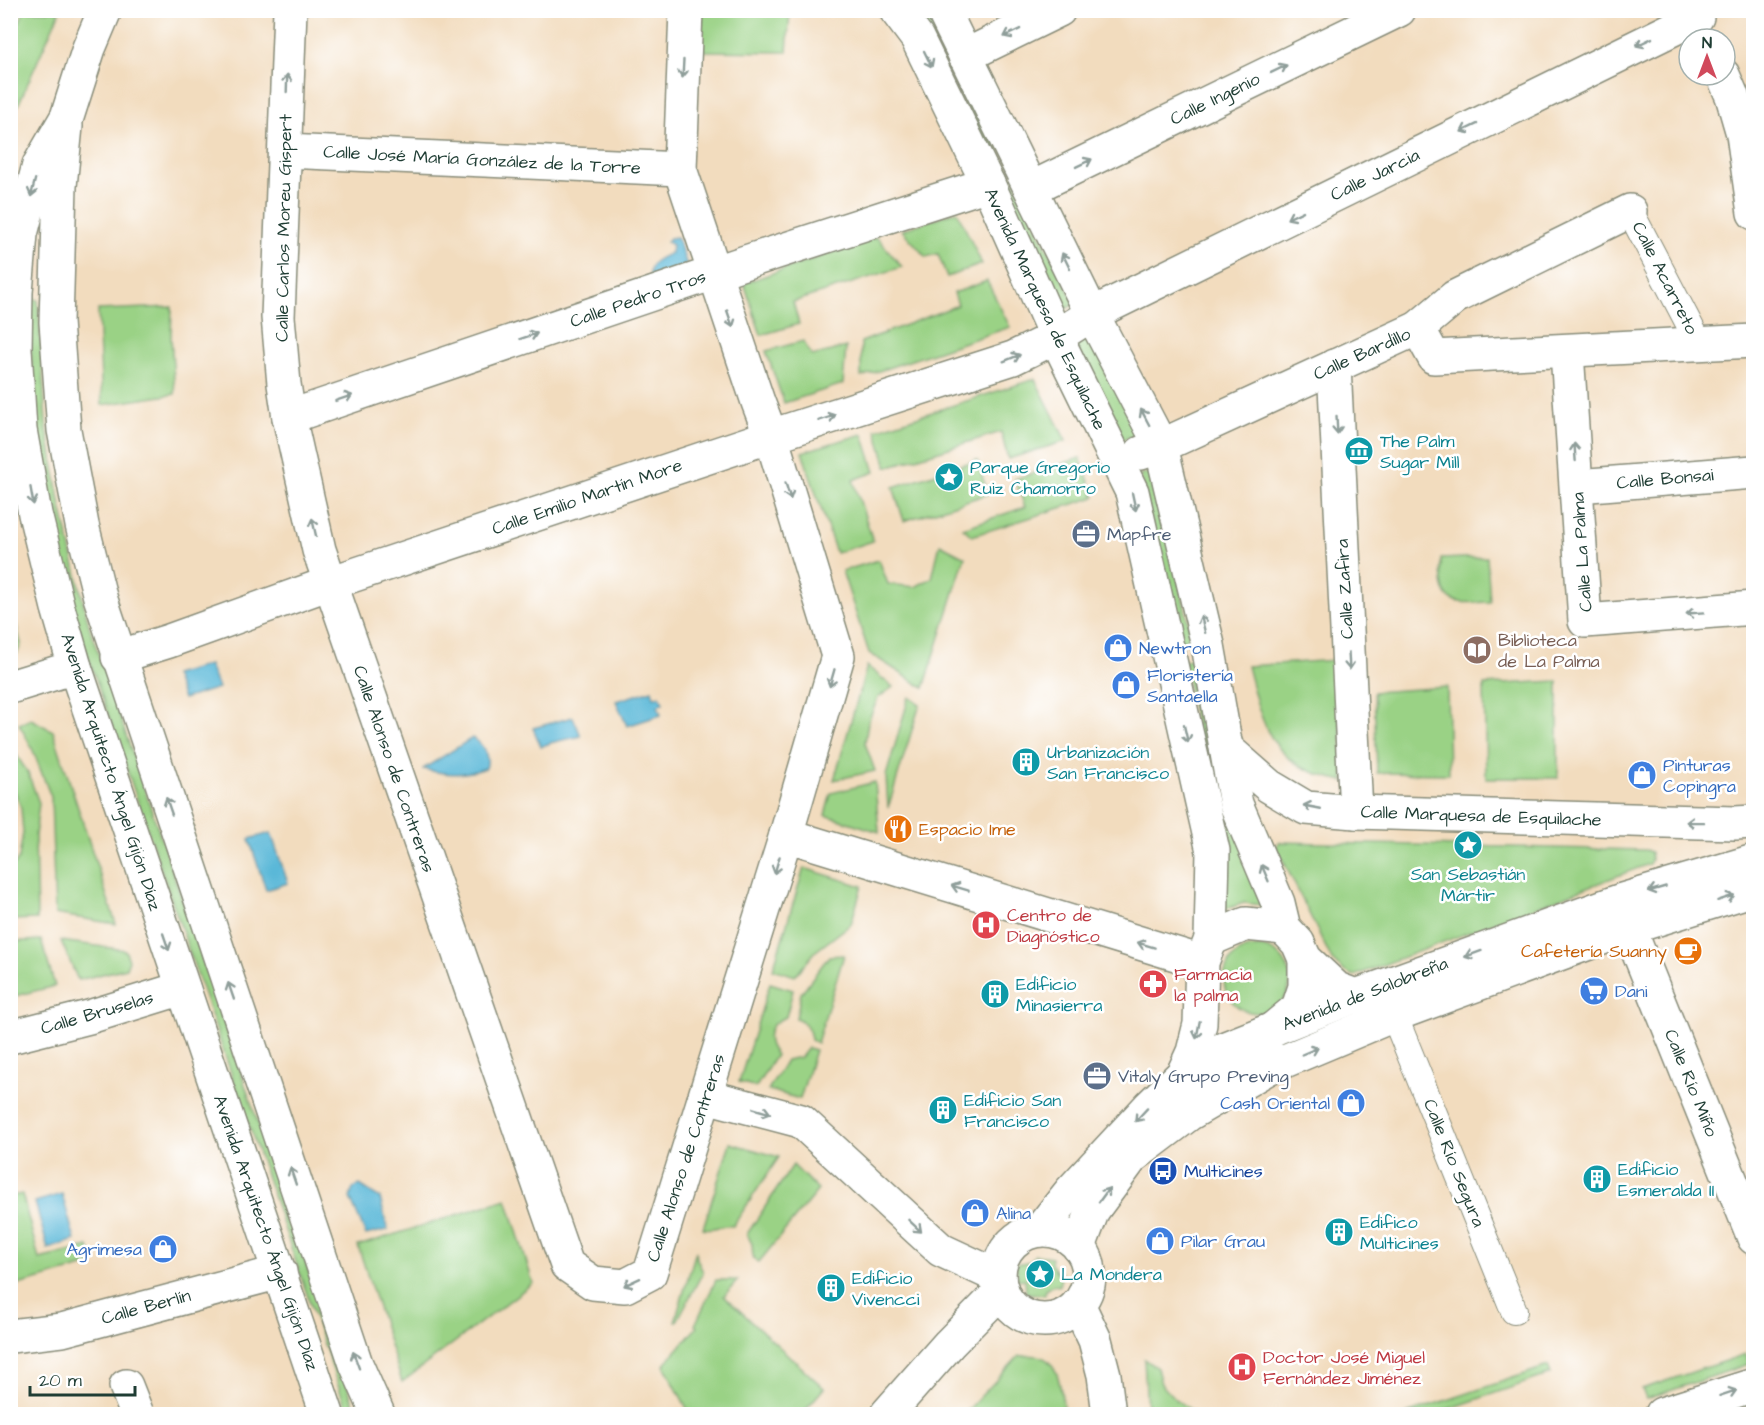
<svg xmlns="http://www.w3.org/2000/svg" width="1764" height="1425" font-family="'Architects Daughter',sans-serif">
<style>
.green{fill:#9ad285;stroke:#5c885c;stroke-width:1.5}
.water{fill:#5ab8d8;stroke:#3c7a86;stroke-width:1.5}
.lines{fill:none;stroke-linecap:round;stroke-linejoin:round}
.pedestrian-casing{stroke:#888c79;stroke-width:28}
.minor-casing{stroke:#888c79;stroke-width:36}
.tertiary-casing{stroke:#888c79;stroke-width:36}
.secondary-casing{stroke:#888c79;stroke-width:36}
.pedestrian{stroke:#fff;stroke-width:26}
.minor{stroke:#fff;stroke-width:33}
.tertiary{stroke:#fff;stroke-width:33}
.secondary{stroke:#fff;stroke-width:33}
.oneway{stroke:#8f9e9a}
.labels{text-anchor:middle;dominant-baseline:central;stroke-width:5;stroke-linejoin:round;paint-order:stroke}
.street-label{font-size:18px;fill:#1f3d34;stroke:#fff}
.culture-label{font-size:18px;fill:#0d838f;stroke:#fff;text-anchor:start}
.service-label{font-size:18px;fill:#4e5e75;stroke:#fff;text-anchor:start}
.education-label{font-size:18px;fill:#785e54;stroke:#fff;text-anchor:start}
.shop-label{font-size:18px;fill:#366cbe;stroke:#fff;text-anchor:start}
.food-label{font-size:18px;fill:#c56008;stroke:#fff;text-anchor:start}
.health-label{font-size:18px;fill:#be3a42;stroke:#fff;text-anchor:start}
.transit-label{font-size:18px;fill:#164399;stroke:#fff;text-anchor:start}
</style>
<rect width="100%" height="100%" fill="#fff"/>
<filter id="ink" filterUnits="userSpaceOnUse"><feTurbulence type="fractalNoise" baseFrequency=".0167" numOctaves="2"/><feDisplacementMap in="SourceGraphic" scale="12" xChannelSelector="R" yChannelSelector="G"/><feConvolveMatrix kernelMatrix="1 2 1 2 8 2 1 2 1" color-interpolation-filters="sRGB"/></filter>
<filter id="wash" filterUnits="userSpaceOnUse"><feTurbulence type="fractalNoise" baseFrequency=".008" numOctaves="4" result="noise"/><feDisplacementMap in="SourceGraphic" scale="24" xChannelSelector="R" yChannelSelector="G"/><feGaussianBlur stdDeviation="1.35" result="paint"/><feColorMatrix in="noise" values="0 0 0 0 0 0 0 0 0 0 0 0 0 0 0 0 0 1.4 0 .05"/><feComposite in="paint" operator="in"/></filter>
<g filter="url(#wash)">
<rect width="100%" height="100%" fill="#f2dcbe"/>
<g class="green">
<path d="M24,11H60L11,121V42Z"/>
<path d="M702,11H790L787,52L700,51Z"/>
<path d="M918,11H929L1075,304L1066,309Z"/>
<path d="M957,211L982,264L947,277L938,254L926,257L902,230Z"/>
<path d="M877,237L902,267L793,302L799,324L761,335L744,283Z"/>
<path d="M987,281L1010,327L861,377V342L958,305L954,293Z"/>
<path d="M28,297L38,300L46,423L61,507L89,626L357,1414H348L79,630L55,528L35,426Z"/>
<path d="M172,307L171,337L175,394L102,405L98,310Z"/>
<path d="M1089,333L1139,433L1123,440L1073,341Z"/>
<path d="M803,341L812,356L846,347L843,384L784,403L766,351Z"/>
<path d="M1035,379L1066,441L1008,459L1001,432L887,467L876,430Z"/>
<path d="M863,434L875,472L853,480L873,541L836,553L802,452Z"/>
<path d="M1080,458L1095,497L972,536L963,528L1025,507L1015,479Z"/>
<path d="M977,460L988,494L904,521L893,487Z"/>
<path d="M1153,472L1192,638L1180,641L1140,475Z"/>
<path d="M940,544L965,557L924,688L869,653L842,571L879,560L888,584L915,587L932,578Z"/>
<path d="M1487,557L1490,602C1447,604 1441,604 1441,559Z"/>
<path d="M10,600L21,644L17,654L11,656Z"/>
<path d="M1195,659L1261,905L1244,903L1226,909L1184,660Z"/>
<path d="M1336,660L1344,781C1272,768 1263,729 1247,666Z"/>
<path d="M867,666L893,687L878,698L868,722L865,743L875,771L834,780Z"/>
<path d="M1558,681V778H1486L1484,685Z"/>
<path d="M1447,687L1449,774L1377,773L1374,692Z"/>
<path d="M909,697L920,704L888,808L886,776Z"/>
<path d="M31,719L53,731L116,924L55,914L51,797L32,748L19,724Z"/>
<path d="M10,745L28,773L39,803L35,836L37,919L11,920V870L19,858L23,832L21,808L11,781Z"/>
<path d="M875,782L879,832L825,815L831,793Z"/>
<path d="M1279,842L1646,850L1651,852V860L1649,864L1354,976L1344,971L1332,960L1276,846Z"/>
<path d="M804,868L862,886L851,924L816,951L795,976L773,969Z"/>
<path d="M41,940L55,986L11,997V942Z"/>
<path d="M61,941L125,950L129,960L126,968L78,980Z"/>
<circle cx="1257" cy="980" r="33"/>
<path d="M844,955L817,1043L811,1040C810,1029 806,1022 796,1018L801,993L829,956Z"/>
<path d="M770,983L793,990L786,1017C767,1023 763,1041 776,1055L756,1087L739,1082Z"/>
<path d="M808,1048L815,1050L800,1099L768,1090L786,1060L801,1057Z"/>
<path d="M730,1143L779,1157L733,1226C722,1224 712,1231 703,1228Z"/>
<path d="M793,1165L818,1190L759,1262L753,1258L752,1244L747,1234Z"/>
<path d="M22,1194L39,1259L89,1247L94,1264L11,1287V1196Z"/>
<path d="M507,1199L533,1283L402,1382L358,1246Z"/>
<path d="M696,1251L697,1259L703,1272L677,1321H675Z"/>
<path d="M1035,1255L1052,1257L1051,1264L1057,1272L1062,1273L1059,1286L1053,1285L1045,1290V1295L1026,1293L1025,1279L1018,1280L1016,1264L1031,1261Z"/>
<path d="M716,1280H738L724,1296L824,1388L802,1414H690L664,1365L697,1327L695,1325Z"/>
<path d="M1746,1354L1749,1364L1646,1399L1642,1389Z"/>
<path d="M1019,1356C1025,1356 1033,1355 1038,1356C1062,1361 1061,1396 1064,1414H964Z"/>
<path d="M1144,1359L1157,1368L1161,1384L1176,1400L1197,1414C1180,1415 1165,1408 1147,1409Z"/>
<path d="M1548,1366L1551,1374L1434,1414H1406Z"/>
</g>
<g class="water">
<path d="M677,237L687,265L650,278C648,262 658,259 671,253L672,245L667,242L670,238Z"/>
<path d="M209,665L218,688L183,699L174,675Z"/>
<path d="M652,690L654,697L660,696L663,703L658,706L661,715L627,726L616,701Z"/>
<path d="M573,717L581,736C567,740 553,740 541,747L533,728Z"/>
<path d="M472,738C483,743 490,757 486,768C463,776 446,775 423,769Z"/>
<path d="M271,833L288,883L266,890L249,839Z"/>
<path d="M360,1185L380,1198L388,1230L366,1235L350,1198L353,1188Z"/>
<path d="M62,1194L75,1240L48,1249L35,1202Z"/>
</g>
</g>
<g filter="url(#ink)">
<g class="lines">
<g class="pedestrian-casing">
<g id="pedestrian">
<path d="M1630,211L1700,345"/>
<path d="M1394,1015L1514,1311"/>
</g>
</g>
<g class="minor-casing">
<g id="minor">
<path d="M290,10L278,317L284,384L289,417L319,550L567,1265L593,1283L625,1286L650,1273L786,835L838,656L771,436L758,402L680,169L686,10"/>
<path d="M896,10L917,38L988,184L1056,337L1132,492L1213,851L1211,939L1202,962L1200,1024L1193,1052L1183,1074"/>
<path d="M943,10L1092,314L1161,446L1208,645L1236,804L1278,903L1284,928L1298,943L1305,959L1337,989L1356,996"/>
<path d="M965,56L1059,10"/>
<path d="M1723,75L1732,96L1743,134L1754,213"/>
<path d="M285,151L680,169"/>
<path d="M1032,188L1399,10"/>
<path d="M1418,328L1434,357L1754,341"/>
<path d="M1567,352L1585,621L1754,608"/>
<path d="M1334,366L1356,812"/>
<path d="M289,417L746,262L988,184"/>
<path d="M1141,453L1161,446L1418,328L1455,297L1630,211"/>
<path d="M1577,486L1754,472"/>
<path d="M118,657L169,641L330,583L771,436L1013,358L1056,337L1092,314L1697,17"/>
<path d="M10,687L75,667"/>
<path d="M1228,750L1269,786L1306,808L1356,812L1735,823L1754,822"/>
<path d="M786,835L1202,962"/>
<path d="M1629,928L1754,1238"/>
<path d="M1211,939L1246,924L1284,928"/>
<path d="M10,1037L89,1017L183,988"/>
<path d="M706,1096L801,1121L941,1250L999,1277"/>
<path d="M1173,1120L1186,1097L1245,1060L1274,1028L1298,1008L1305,987V959"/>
<path d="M10,1336L62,1330L280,1272"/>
<path d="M126,1386L137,1414"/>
<path d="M1662,1414L1754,1385"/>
</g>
</g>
<g class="tertiary-casing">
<path id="tertiary" d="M1078,1304L1095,1340L1104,1375L1109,1414"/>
</g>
<g class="secondary-casing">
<g id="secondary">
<path d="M105,10L89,48L67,117L39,165L21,234L16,292L15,349L20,430L35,514L58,608L75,667L327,1414"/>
<path d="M66,126L60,186L56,322L64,430L82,525L100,597L356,1364L378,1414"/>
<path d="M1040,1230L1071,1191L1150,1106L1183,1074L1223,1049L1356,996L1622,900L1754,861"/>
<circle cx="1044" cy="1275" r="45"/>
<path d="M1079,1247L1093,1210L1132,1157L1189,1114L1268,1068L1394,1015L1629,928L1754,889"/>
<path d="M887,1414L949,1344L1002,1290"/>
</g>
</g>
<use href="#pedestrian" class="pedestrian"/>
<use href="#minor" class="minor"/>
<use href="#tertiary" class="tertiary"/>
<use href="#secondary" class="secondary"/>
</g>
<defs><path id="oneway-shaft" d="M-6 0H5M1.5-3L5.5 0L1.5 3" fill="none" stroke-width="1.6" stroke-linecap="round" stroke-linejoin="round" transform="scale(1.5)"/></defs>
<g class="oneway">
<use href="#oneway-shaft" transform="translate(1012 33) rotate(154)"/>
<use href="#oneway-shaft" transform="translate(1644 42) rotate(154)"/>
<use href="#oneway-shaft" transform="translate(928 59) rotate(64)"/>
<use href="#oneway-shaft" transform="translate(683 69) rotate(93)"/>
<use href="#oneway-shaft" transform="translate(1279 69) rotate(-26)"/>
<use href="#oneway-shaft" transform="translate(287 83) rotate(-88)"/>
<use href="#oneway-shaft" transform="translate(1469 128) rotate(154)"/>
<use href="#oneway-shaft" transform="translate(1084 163) rotate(-26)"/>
<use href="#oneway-shaft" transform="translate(33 188) rotate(104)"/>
<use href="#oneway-shaft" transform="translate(1295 215) rotate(154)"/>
<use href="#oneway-shaft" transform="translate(1066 261) rotate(-116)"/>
<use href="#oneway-shaft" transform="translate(730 319) rotate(71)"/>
<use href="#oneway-shaft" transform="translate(529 336) rotate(-19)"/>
<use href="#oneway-shaft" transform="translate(1012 358) rotate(-22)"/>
<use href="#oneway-shaft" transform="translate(344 398) rotate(-19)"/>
<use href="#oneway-shaft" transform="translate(1145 417) rotate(-118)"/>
<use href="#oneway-shaft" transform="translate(827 418) rotate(-18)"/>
<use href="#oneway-shaft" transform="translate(1337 425) rotate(87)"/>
<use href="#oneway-shaft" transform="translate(1575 452) rotate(-94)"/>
<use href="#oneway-shaft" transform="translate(788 491) rotate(73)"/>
<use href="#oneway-shaft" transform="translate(32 496) rotate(80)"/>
<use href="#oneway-shaft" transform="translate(1134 502) rotate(78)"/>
<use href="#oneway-shaft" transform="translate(314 527) rotate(-103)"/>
<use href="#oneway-shaft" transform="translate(1695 613) rotate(176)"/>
<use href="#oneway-shaft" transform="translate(1203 624) rotate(-104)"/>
<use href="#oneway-shaft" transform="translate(1349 661) rotate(87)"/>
<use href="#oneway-shaft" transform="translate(832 678) rotate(106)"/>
<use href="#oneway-shaft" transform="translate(1186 734) rotate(77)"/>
<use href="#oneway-shaft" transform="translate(169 806) rotate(-109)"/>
<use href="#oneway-shaft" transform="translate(1312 807) rotate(-169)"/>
<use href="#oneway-shaft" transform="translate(1695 822) rotate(-179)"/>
<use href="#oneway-shaft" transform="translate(777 865) rotate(107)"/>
<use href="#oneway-shaft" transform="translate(1265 873) rotate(-113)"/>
<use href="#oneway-shaft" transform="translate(960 888) rotate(-163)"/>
<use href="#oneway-shaft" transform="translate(1657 889) rotate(164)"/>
<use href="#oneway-shaft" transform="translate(1726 898) rotate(-18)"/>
<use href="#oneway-shaft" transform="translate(166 942) rotate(71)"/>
<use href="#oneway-shaft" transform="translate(1146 945) rotate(-163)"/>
<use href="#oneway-shaft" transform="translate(1473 954) rotate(160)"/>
<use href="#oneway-shaft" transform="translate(231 991) rotate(-109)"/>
<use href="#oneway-shaft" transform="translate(1198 1030) rotate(101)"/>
<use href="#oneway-shaft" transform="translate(1310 1051) rotate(-23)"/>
<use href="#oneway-shaft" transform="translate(762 1111) rotate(16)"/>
<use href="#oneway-shaft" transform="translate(1141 1115) rotate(133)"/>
<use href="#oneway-shaft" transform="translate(293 1176) rotate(-109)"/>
<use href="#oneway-shaft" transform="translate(1104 1195) rotate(-54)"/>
<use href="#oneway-shaft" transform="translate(915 1226) rotate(43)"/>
<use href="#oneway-shaft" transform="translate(632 1282) rotate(155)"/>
<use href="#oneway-shaft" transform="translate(356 1360) rotate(-110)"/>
<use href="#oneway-shaft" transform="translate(1728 1393) rotate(-18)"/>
</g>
</g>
<defs>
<g id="museum-disc" transform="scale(1.5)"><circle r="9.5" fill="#0f9aa8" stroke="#fff"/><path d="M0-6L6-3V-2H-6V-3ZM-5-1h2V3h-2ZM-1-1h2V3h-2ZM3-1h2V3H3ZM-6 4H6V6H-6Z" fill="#fff"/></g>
<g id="sight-disc" transform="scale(1.5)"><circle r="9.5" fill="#0f9aa8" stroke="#fff"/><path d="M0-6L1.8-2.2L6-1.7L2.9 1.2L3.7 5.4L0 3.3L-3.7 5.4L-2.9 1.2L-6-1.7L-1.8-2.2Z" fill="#fff"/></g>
<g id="office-disc" transform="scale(1.5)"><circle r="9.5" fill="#5c6f8a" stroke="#fff"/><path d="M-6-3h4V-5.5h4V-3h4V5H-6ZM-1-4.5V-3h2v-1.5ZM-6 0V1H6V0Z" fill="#fff"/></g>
<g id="shop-disc" transform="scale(1.5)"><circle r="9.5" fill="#3f7fe0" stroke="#fff"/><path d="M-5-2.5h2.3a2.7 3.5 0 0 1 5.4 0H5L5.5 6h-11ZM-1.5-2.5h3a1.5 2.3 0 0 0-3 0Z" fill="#fff"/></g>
<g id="library-disc" transform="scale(1.5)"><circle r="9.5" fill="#8d6e63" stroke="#fff"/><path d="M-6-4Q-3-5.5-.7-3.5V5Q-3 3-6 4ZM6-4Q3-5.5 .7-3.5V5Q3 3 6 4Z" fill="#fff"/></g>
<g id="building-disc" transform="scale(1.5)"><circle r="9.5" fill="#0f9aa8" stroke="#fff"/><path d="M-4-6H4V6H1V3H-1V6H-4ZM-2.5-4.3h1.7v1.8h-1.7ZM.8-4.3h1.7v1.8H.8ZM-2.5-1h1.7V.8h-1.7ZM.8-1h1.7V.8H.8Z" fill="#fff"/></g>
<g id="restaurant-disc" transform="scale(1.5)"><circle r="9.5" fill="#e8710a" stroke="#fff"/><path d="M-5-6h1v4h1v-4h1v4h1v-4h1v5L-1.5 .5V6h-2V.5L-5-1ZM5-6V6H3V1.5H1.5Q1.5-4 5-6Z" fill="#fff"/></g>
<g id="hospital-disc" transform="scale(1.5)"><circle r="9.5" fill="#e0444e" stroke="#fff"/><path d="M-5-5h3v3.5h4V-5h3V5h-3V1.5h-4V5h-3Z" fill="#fff"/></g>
<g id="cafe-disc" transform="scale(1.5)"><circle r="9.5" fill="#e8710a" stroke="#fff"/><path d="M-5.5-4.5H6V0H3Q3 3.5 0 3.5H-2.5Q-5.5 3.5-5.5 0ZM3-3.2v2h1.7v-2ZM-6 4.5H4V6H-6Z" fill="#fff"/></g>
<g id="pharmacy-disc" transform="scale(1.5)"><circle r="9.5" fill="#e0444e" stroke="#fff"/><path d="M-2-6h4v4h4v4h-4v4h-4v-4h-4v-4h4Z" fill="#fff"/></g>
<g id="supermarket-disc" transform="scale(1.5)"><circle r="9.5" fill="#3f7fe0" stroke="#fff"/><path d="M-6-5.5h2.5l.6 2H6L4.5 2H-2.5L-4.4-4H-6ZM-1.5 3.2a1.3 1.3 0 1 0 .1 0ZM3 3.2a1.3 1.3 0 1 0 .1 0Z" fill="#fff"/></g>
<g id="bus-disc" transform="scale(1.5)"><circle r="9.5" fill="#1a4fb4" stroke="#fff"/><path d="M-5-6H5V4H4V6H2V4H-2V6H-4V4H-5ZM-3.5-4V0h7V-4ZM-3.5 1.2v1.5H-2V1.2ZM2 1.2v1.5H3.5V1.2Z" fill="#fff"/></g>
</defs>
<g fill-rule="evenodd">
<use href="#museum-disc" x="1359" y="451"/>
<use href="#sight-disc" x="949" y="477"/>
<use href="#office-disc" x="1086" y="534"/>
<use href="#shop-disc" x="1118" y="648"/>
<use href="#library-disc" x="1477" y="650"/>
<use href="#shop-disc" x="1126" y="685"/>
<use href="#building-disc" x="1026" y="762"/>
<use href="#shop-disc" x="1642" y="775"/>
<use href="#restaurant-disc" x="898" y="829"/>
<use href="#sight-disc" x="1468" y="845"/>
<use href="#hospital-disc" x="986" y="925"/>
<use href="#cafe-disc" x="1688" y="951"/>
<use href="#pharmacy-disc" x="1153" y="984"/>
<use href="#supermarket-disc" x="1594" y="991"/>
<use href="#building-disc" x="995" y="994"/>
<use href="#office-disc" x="1097" y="1076"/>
<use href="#shop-disc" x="1351" y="1103"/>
<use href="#building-disc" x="943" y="1110"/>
<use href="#bus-disc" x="1163" y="1171"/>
<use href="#building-disc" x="1597" y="1179"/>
<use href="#shop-disc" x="975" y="1213"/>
<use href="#building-disc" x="1339" y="1232"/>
<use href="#shop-disc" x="1160" y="1241"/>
<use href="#shop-disc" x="163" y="1249"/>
<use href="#sight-disc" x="1040" y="1274"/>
<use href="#building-disc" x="831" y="1288"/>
<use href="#hospital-disc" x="1242" y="1367"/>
</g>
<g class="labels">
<g class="street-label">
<text transform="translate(1215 99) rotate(-26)">Calle Ingenio</text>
<text transform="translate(482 160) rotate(3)">Calle José María González de la Torre</text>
<text transform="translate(1375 175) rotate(-26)">Calle Jarcia</text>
<text transform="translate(284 228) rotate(-89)">Calle Carlos Moreu Gispert</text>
<text transform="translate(1665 278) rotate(63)">Calle Acarreto</text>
<text transform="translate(638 299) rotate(-19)">Calle Pedro Tros</text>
<text transform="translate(1045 309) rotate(65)">Avenida Marquesa de Esquilache</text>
<text transform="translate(1362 354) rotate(-24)">Calle Bardillo</text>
<text transform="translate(1665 479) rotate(-5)">Calle Bonsai</text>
<text transform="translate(587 497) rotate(-19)">Calle Emilio Martín More</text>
<text transform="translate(1582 552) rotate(-94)">Calle La Palma</text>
<text transform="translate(1345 589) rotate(-93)">Calle Zafira</text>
<text transform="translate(394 769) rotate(71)">Calle Alonso de Contreras</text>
<text transform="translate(111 772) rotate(72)">Avenida Arquitecto Ángel Gijón Díaz</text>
<text transform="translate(1481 816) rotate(2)">Calle Marquesa de Esquilache</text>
<text transform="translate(1365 994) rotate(-21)">Avenida de Salobreña</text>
<text transform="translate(97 1013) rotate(-16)">Calle Bruselas</text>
<text transform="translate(1691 1083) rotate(68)">Calle Río Miño</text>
<text transform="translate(686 1158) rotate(-72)">Calle Alonso de Contreras</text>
<text transform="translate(1454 1163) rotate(68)">Calle Río Segura</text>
<text transform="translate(266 1233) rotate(71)">Avenida Arquitecto Ángel Gijón Díaz</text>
<text transform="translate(146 1307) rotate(-15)">Calle Berlín</text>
</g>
<g class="culture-label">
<text x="1380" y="441">The Palm<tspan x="1380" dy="21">Sugar Mill</tspan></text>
<text x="970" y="467">Parque Gregorio<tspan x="970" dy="21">Ruiz Chamorro</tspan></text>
<text x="1047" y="752">Urbanización<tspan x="1047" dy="21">San Francisco</tspan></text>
<text x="1468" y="874" text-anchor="middle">San Sebastián<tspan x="1468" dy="21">Mártir</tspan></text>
<text x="1016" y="984">Edificio<tspan x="1016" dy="21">Minasierra</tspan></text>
<text x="964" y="1100">Edificio San<tspan x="964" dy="21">Francisco</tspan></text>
<text x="1618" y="1169">Edificio<tspan x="1618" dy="21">Esmeralda II</tspan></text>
<text x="1360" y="1222">Edifico<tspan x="1360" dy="21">Multicines</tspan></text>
<text x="1061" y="1274">La Mondera</text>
<text x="852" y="1278">Edificio<tspan x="852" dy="21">Vivencci</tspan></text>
</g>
<g class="service-label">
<text x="1107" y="534">Mapfre</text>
<text x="1118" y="1076">Vitaly Grupo Preving</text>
</g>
<g class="education-label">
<text x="1498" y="640">Biblioteca<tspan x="1498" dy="21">de La Palma</tspan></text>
</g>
<g class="shop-label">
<text x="1139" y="648">Newtron</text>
<text x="1147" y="675">Floristería<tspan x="1147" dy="21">Santaella</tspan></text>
<text x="1663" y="765">Pinturas<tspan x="1663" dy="21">Copingra</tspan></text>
<text x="1615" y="991">Dani</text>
<text x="1330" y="1103" text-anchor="end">Cash Oriental</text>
<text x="996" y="1213">Alina</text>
<text x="1181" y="1241">Pilar Grau</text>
<text x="142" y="1249" text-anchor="end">Agrimesa</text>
</g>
<g class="food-label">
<text x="919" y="829">Espacio Ime</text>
<text x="1667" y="951" text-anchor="end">Cafetería Suanny</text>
</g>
<g class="health-label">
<text x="1007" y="915">Centro de<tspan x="1007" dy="21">Diagnóstico</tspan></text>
<text x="1174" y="974">Farmacia<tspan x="1174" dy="21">la palma</tspan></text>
<text x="1263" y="1357">Doctor José Miguel<tspan x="1263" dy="21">Fernández Jiménez</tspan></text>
</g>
<g class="transit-label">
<text x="1184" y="1171">Multicines</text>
</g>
</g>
<rect width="1764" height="1425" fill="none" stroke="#fff" stroke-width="36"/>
<g transform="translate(1707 57)"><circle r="28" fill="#ffffff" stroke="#a5b1ae" stroke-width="1.5"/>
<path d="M0-4.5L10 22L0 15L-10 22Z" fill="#d1495b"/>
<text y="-9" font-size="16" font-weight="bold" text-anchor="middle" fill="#1f3d34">N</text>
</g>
<path d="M30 1386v9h105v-9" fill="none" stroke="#1f3d34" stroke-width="3"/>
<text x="39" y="1386" font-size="18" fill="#1f3d34" stroke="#ffffff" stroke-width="4.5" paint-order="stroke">20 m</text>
</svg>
